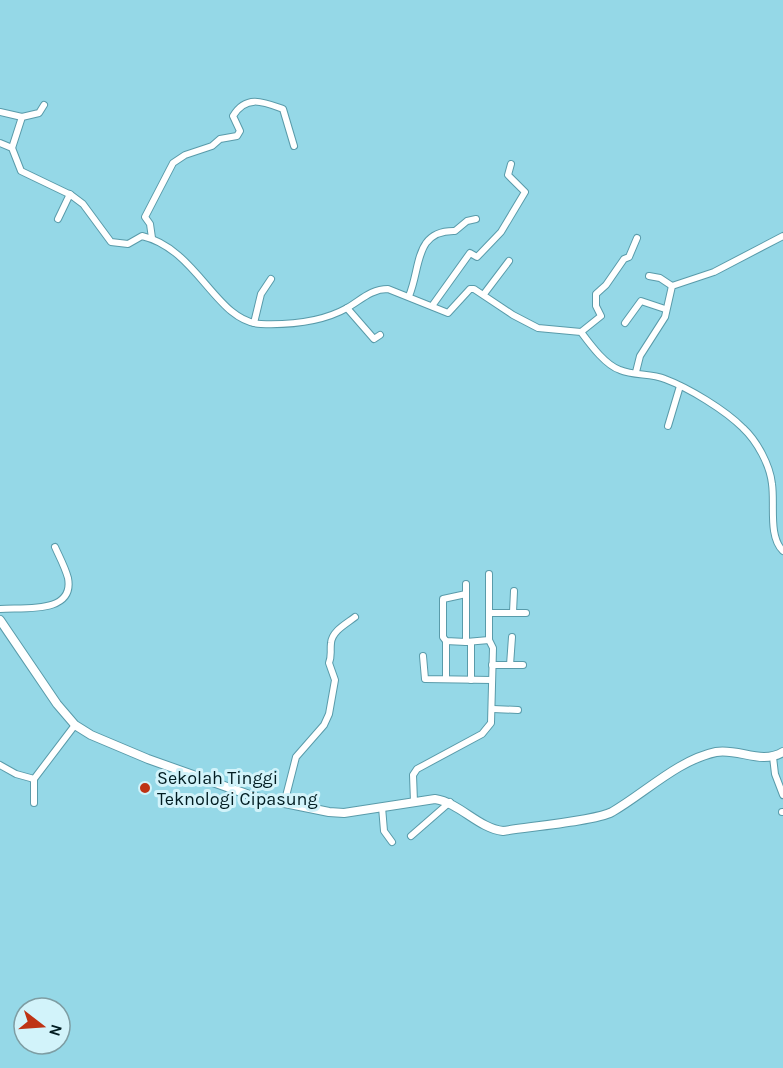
<svg xmlns="http://www.w3.org/2000/svg" width="783" height="1068" font-family="Karla,sans-serif">
<style>
.lines{fill:none;stroke-linecap:round;stroke-linejoin:round}
.minor-casing{stroke:#599baa;stroke-width:8}
.secondary-casing{stroke:#599baa;stroke-width:10}
.minor{stroke:#fff;stroke-width:6}
.secondary{stroke:#fff;stroke-width:8}
.poi-dot{fill:#be3314;stroke:#d2f3fa;stroke-width:2}
.labels{text-anchor:middle;dominant-baseline:central;stroke-width:6;stroke-linejoin:round;paint-order:stroke}
.poi-label{font-size:18px;fill:#011c21;stroke:#d2f3fa;text-anchor:start}
</style>
<rect width="100%" height="100%" fill="#95d8e7"/>
<g class="lines">
<g class="minor-casing">
<g id="minor">
<path d="M0,112L22,117"/>
<path d="M0,143L12,148L21,171L71,195L83,204L111,242L128,244L142,236C198,249 216,322 261,324C290,325 322,322 347,308C361,300 371,289 388,289L448,313L470,289H474L513,315L538,328L581,332C590,344 605,365 620,370C634,376 651,373 665,379C689,388 725,410 743,428C757,441 770,465 772,484C775,505 768,536 783,551"/>
<path d="M12,148L22,117L39,113L44,105"/>
<path d="M58,219L70,194"/>
<path d="M152,238L150,224L145,217L173,163L185,155L212,146L220,139L237,136L240,131L233,116C246,94 264,102 283,109L294,146"/>
<path d="M649,276L660,278L672,286"/>
<path d="M484,294L509,261"/>
<path d="M409,296C421,268 414,230 455,231L467,221L476,219"/>
<path d="M432,306L470,253L477,257L501,232L525,192L508,175L511,164"/>
<path d="M347,308L374,339L380,335"/>
<path d="M254,323L261,294L271,279"/>
<path d="M625,323L641,301L665,309"/>
<path d="M581,332L601,316L596,306V294L606,285L624,259L629,257L637,238"/>
<path d="M636,372L640,356L665,317L672,286L714,272L783,236"/>
<path d="M668,426L680,386"/>
<path d="M466,584V642L489,640"/>
<path d="M466,594L443,599V637L446,641L466,642"/>
<path d="M0,609C21,607 75,615 68,578C65,567 59,556 55,547"/>
<path d="M513,612L514,591"/>
<path d="M489,613H526"/>
<path d="M446,641V679"/>
<path d="M471,642V680"/>
<path d="M423,656L425,679L492,680"/>
<path d="M492,665H523"/>
<path d="M510,665L512,637"/>
<path d="M493,709L518,710"/>
<path d="M773,757L775,774L783,795"/>
<path d="M0,765L16,774L34,779L75,725"/>
<path d="M414,802L413,775L417,769L482,734L491,723L493,648L489,640V574"/>
<path d="M34,803V779"/>
<path d="M284,804L296,757L324,725L329,714L335,680L329,663C332,655 330,652 331,643C332,631 346,624 355,617"/>
<path d="M382,807L384,831L392,842"/>
<path d="M782,812H783"/>
<path d="M411,836L450,802"/>
</g>
</g>
<g class="secondary-casing">
<path id="secondary" d="M0,620L57,704L75,725L91,735L148,759L255,797L329,812L344,813L435,799C460,803 478,828 503,831C526,827 595,821 612,812C645,793 678,760 716,752C739,748 761,765 783,752"/>
</g>
<use href="#minor" class="minor"/>
<use href="#secondary" class="secondary"/>
</g>
<circle class="poi-dot" cx="145" cy="788" r="6"/>
<g class="labels">
<g class="poi-label">
<text x="157" y="778">Sekolah Tinggi<tspan x="157" dy="21">Teknologi Cipasung</tspan></text>
</g>
</g>
<g transform="translate(42 1026) rotate(107)"><circle r="28" fill="#d2f3fa" stroke="#7e9da3" stroke-width="1.5"/>
<path d="M0-4.5L10 22L0 15L-10 22Z" fill="#be3314"/>
<text y="-9" font-size="16" font-weight="bold" text-anchor="middle" fill="#011c21">N</text>
</g>
</svg>
